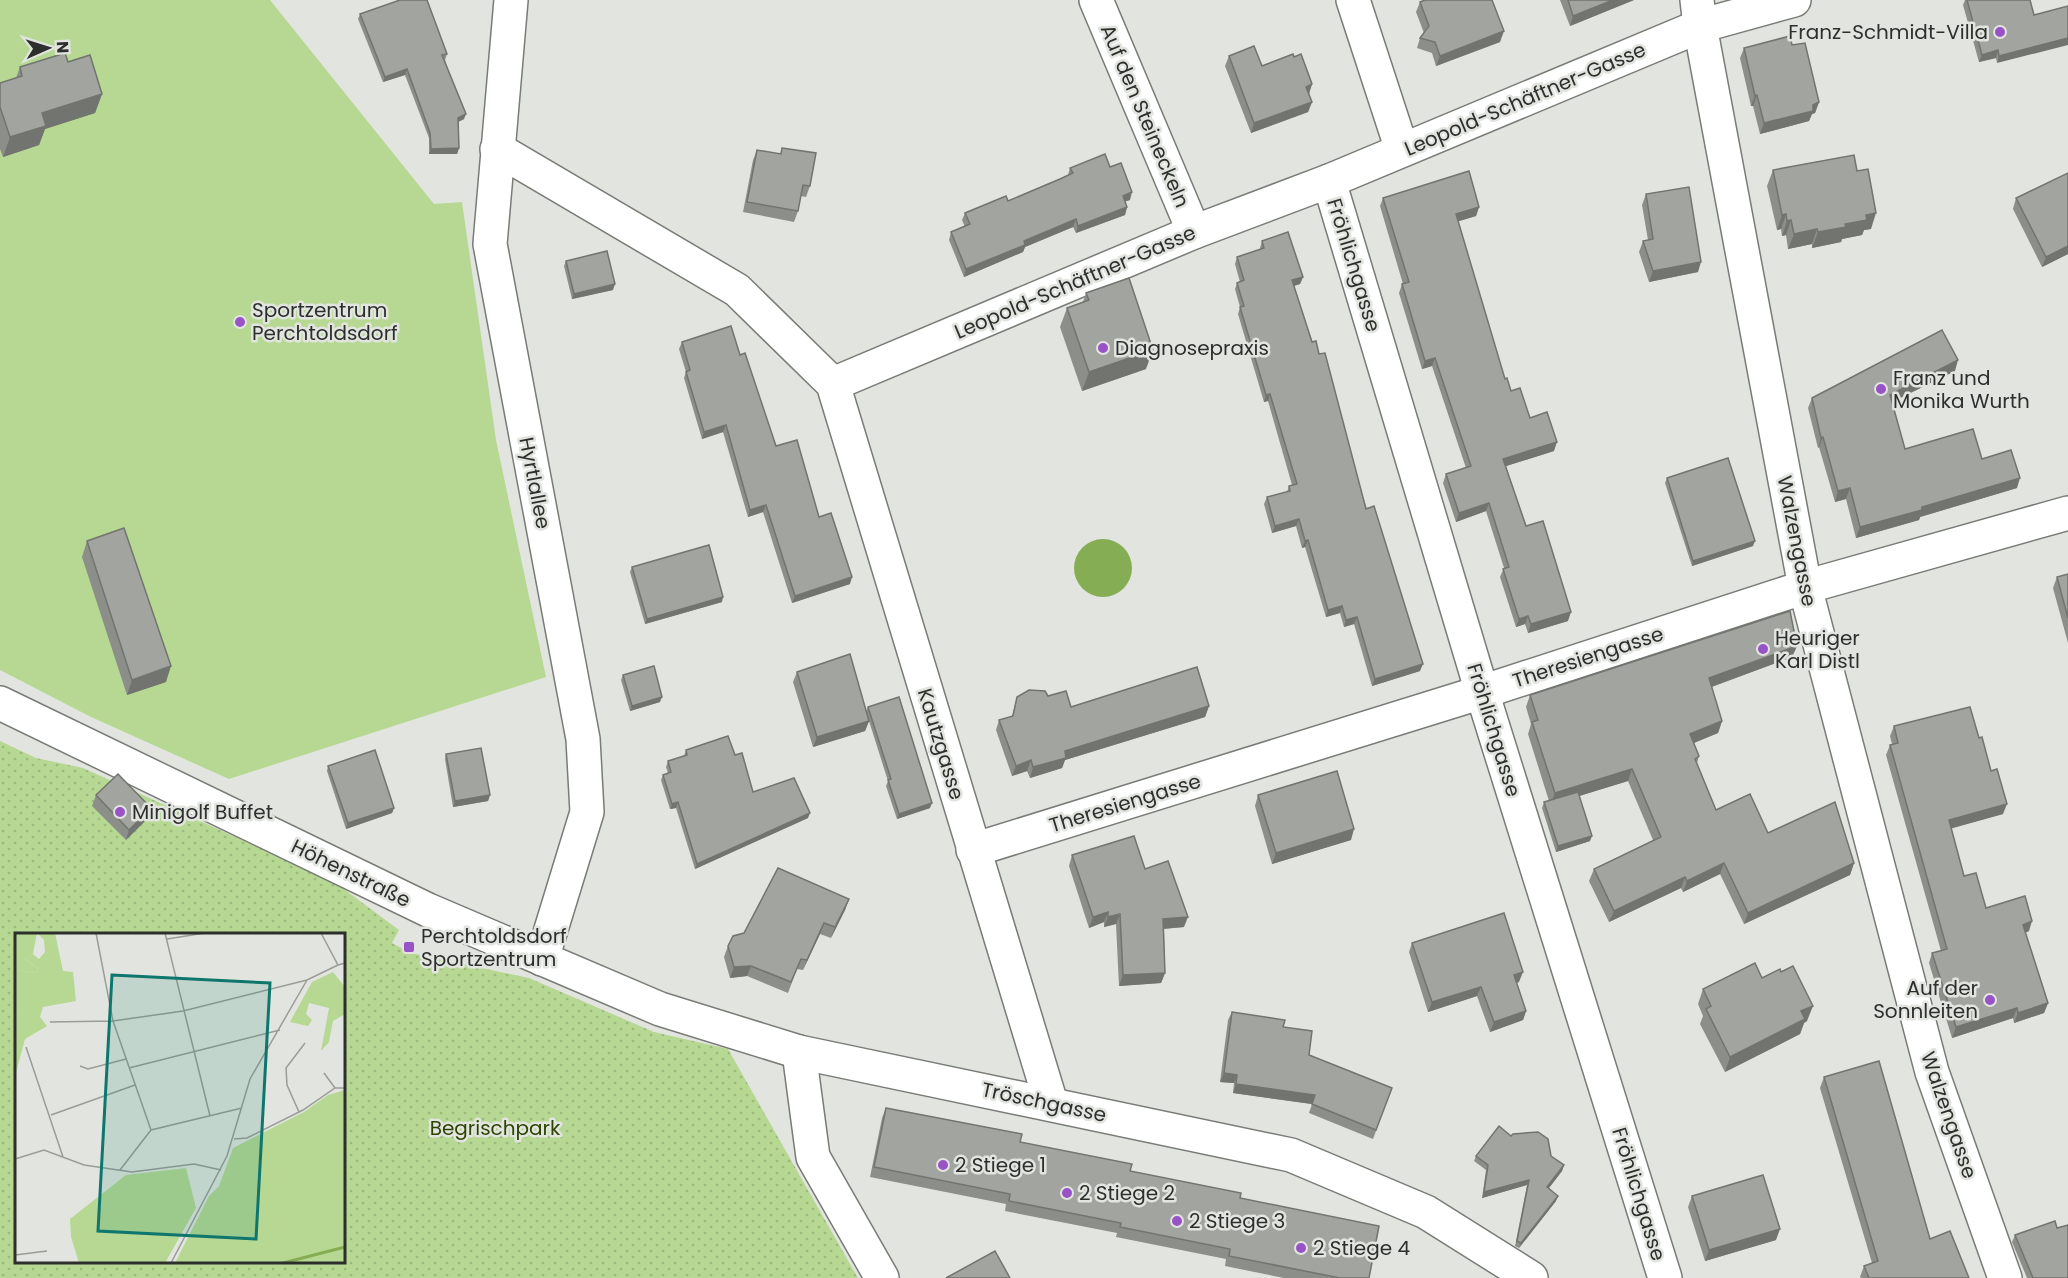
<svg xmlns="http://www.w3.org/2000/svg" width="2068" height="1278" font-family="Poppins,sans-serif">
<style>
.grass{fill:#b6d892}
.park{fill:url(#park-dots);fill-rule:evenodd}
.water{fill:#85ae54}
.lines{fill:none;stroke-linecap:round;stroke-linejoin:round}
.minor-casing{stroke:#787b76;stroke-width:36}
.minor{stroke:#fff;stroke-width:33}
.wall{fill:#8b8e89}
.shaded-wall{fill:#71746f}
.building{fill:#a2a59f;stroke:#71746f;stroke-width:1.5}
.poi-dot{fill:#9853c7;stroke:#e2e5df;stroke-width:2}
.labels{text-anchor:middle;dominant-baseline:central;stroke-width:5;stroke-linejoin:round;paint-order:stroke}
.poi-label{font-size:20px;fill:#2d2f2c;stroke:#e2e5df;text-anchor:start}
.street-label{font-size:20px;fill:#2d2f2c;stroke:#e2e5df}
.park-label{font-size:20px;fill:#2c4500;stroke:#e2e5df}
.inset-river{fill:none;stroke:#85ae54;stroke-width:3}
.inset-road{fill:none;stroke:#9a9c97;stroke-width:1.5}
.view{fill:#0f766e;fill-opacity:0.15;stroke:#0f766e;stroke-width:3}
.inset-edge{fill:none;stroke:#2d2f2c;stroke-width:3}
</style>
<defs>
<pattern id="park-dots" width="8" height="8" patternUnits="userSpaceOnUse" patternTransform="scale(1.5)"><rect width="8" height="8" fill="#b6d892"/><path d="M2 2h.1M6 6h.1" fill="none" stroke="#9dba7e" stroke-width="1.8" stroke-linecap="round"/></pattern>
</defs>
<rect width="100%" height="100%" fill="#e2e5df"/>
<path class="grass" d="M0,0H270L434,204L462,202L496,440L546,677L229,779L91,717L0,670Z"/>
<path class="park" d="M0,741L36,758L83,768L333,881L399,930L392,943L411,953L529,978L654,1032L728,1049L858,1278H0ZM16,934H344V1262H16Z"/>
<circle class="water" cx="1103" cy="568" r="29"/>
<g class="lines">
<g class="minor-casing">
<g id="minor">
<path d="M511,0L490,244L583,739L587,812L542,959"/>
<path d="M1096,0L1194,232"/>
<path d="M1353,0L1402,150"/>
<path d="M1697,0L1700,26L1805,587L1932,1072L2005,1278"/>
<path d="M497,149L737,290L833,384L1051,1103"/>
<path d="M1329,181L1482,692L1665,1278"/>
<path d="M833,384L1194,232L1329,181L1700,26L1794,0"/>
<path d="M0,703L428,910L660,1009L799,1052L1291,1155L1426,1212L1531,1278"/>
<path d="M973,850L1482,692L1805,587L2068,513"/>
<path d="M799,1052L813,1157L882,1278"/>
</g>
</g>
<use href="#minor" class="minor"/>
</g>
<g class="wall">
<path d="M1560,0H1634L1570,26Z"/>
<path d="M1965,0H2030L1997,63L1996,58L1979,62L1963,5Z"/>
<path d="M1420,2L1500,42L1436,66L1432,53L1417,48L1420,38L1424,33L1416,12Z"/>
<path d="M360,14L447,54L445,60L464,119L458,122L459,148L457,154H429V138L405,75L383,82L358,19Z"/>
<path d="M1792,45L1819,102L1815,113L1812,114L1809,121L1760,134L1753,106H1751L1740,58L1744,48Z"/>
<path d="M1229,56L1262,66L1294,57L1312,84L1309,93L1312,102L1308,112L1251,133L1225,66Z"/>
<path d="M68,62L102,94L95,113L45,129L39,145L3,157L0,149V83L16,78L20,67Z"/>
<path d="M782,148L810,186L806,197L801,196L798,211L794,222L743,212L753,160L757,150L780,154Z"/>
<path d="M1110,167L1130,200L1125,201L1127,207L1125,215L1076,233L1073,227L1025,247L1023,252L964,277L949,240L951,232L965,227L962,220L965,213L1008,201L1068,175L1070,168Z"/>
<path d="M1773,170L1857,171L1871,229L1864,230L1862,235L1842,239L1841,242L1812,248V244L1788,249L1786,235L1782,236L1781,229L1777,230L1767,186Z"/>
<path d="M1646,194L1698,272L1649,282L1639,252L1643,241L1648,240L1642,205Z"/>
<path d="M1383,198L1479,207L1476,216L1458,221L1505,379L1511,391L1554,451L1506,466L1526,526L1568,621L1528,633L1525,624L1516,627L1500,577L1504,568L1486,511L1456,522L1443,483L1446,474L1466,468L1432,366L1422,369L1399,293L1402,284H1403L1380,206Z"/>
<path d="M2016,198L2068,254L2042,267L2013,209Z"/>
<path d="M1262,241L1303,277L1300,284L1294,286L1420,671L1372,686L1354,624L1344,627L1340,613L1326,617L1305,547L1302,548L1296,526L1272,533L1264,504L1267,497L1287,492L1289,486L1292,485L1268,401L1264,402L1238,314L1240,307L1235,289L1237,283L1240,282L1235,264L1237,257L1260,249V248Z"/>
<path d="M566,261L613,290L572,299L564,266Z"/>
<path d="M1086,293L1146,369L1082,391L1060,327L1067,308L1083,302Z"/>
<path d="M682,342L740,355L776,446L819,517L850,584L792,603L763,512L748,517L723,432L702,439L684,378L686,372L679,349Z"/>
<path d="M1955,371L1892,402L1905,449L1982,459L2017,488L1920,517L1919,520L1856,538L1846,499L1835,502L1819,447L1818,448L1808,408L1812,398Z"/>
<path d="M1667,478L1753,546L1692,566L1665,483Z"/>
<path d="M87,541L166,682L127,695L82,557Z"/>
<path d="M632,567L722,602L645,624L630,572Z"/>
<path d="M2068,574V643L2053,588L2057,577Z"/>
<path d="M1797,646L1792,657L1712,687L1722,721L1718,733L1694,743L1699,756L1697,763L1716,810L1768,833L1854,863L1850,875L1744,924L1720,874L1683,892L1681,888L1609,922L1589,881L1594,869L1653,840L1628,781L1579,796L1590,841L1556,852L1542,808L1544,802L1549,801L1528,734L1531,724L1526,707L1530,695Z"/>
<path d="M797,672L866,711L868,707L930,808L897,819L886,786L888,781L869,721L865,731L813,747L793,682Z"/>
<path d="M623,675L660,702L630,711L621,680Z"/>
<path d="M1048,696L1071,707L1209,706L1205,717L1065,760L1062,768L1030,778L1027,771L1012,776L996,730L999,720L1012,716L1017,697Z"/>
<path d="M1894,726L1979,738L1991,771L2003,814L1951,828L1964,876L1986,908L2029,931L2025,933L2048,1003L2044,1013L2014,1023L2013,1018L1952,1038L1929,963L1932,953L1941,951L1886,755L1890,745L1892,744L1890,736Z"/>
<path d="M686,750L735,755L753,792L808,818L695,869L676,808L670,809L661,780L663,775L668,773L666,767L668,761L684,756Z"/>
<path d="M446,754L490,795L488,801L453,807L445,759Z"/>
<path d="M328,766L394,808L392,813L346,829L327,771Z"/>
<path d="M96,795L151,808L148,818L126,840L92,806Z"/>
<path d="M1258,795L1351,840L1272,864L1255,806Z"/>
<path d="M1072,855L1145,869L1184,927L1164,929L1165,973L1161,983L1119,986L1116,924L1104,927V922L1089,928L1069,866Z"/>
<path d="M849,899L845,910L831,938L820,934L803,970L797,969L788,993L747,976L730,978L724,957L728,946Z"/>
<path d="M1412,943L1519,982L1516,983L1526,1011L1523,1020L1490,1032L1477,996L1428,1012L1409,952Z"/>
<path d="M1762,978L1807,1021L1804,1023L1800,1034L1725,1072L1700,1024L1703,1016L1698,1004L1703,989Z"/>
<path d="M1232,1012L1283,1027L1309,1055L1392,1088L1373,1139L1309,1113L1312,1104L1233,1093L1234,1083L1220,1082L1228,1020Z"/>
<path d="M1824,1077L1930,1239L1969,1278H1861L1860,1277L1864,1266L1872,1263L1820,1088Z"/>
<path d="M886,1108L1130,1171L1240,1198L1369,1278H1284L1225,1266L1226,1259L1116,1237L1117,1233L1005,1211L1006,1204L870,1177L882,1118Z"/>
<path d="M1511,1136L1551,1156L1564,1165L1562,1171L1549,1188L1556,1201L1519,1248L1515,1246L1527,1185L1482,1198L1486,1170L1474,1161L1476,1156Z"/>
<path d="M1692,1196L1776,1240L1705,1261L1688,1207Z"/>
<path d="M2015,1235L2068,1278H2027L2012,1242Z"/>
</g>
<g class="shaded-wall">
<path d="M1613,0H1634L1570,26L1573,16Z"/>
<path d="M1504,31L1500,42L1436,66L1440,56Z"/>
<path d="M2068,38V45L1997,63L1999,56Z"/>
<path d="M1998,50L1996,58L1979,62L1982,55Z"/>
<path d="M407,69L405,75L383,82L385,77Z"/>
<path d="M1312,84L1309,94L1306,87Z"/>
<path d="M102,94L95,113L45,129L39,145L3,157L10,137L42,113Z"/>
<path d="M1757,95L1753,106H1751L1755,96Z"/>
<path d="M1312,102L1308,112L1251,133L1254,123Z"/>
<path d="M1819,102L1815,113L1812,114L1809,121L1760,134L1764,123Z"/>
<path d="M466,114L464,119L456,123L458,118Z"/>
<path d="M459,148L457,154H429L431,149Z"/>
<path d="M1132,192L1130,200L1120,203L1123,196Z"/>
<path d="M1127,207L1125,215L1076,233L1078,226Z"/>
<path d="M1479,207L1476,216L1453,223L1456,214Z"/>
<path d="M1876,213L1871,229L1864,230L1862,235L1842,239L1841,242L1812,248L1818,232L1845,224L1866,215Z"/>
<path d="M1786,214L1781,229L1777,230L1782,215Z"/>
<path d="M1076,219L1073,227L1025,247L1023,252L964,277L966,269L1024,241Z"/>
<path d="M1791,220L1786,235L1782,236L1787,221Z"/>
<path d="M1817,229L1812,244L1788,249L1794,234Z"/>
<path d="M2068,246V254L2042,267L2046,257Z"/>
<path d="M1701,262L1698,272L1649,282L1653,271Z"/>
<path d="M1303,277L1300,284L1290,287L1292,280Z"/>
<path d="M615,284L613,290L572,299L574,294Z"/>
<path d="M1153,350L1146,369L1082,391L1089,372Z"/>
<path d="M1435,358L1432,366L1422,369L1425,361Z"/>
<path d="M1958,360L1955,371L1886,405L1890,395Z"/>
<path d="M1270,394L1268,401L1264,402L1266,395Z"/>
<path d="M726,425L723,432L702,439L704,432Z"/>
<path d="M1823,437L1819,447L1818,448L1821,438Z"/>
<path d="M1557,442L1554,451L1500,468L1503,459Z"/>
<path d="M2020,478L2017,488L1920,517L1919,520L1856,538L1860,527L1922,507Z"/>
<path d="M1850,488L1846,499L1835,502L1838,491Z"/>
<path d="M1489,503L1486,511L1456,522L1459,513Z"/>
<path d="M766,505L763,512L748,517L750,510Z"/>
<path d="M1299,519L1296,526L1272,533L1275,526Z"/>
<path d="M1308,540L1305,547L1302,548L1305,541Z"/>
<path d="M1755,541L1753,546L1692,566L1693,561Z"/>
<path d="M852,577L850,584L792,603L795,596Z"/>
<path d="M723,597L722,602L645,624L647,619Z"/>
<path d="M1342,606L1340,613L1326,617L1328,610Z"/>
<path d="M1571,612L1568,621L1528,633L1531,624Z"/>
<path d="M1528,616L1525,624L1516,627L1519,619Z"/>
<path d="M1357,617L1354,624L1344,627L1346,620Z"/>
<path d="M1797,646L1792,657L1705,689L1709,678Z"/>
<path d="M1423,664L1420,671L1372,686L1375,679Z"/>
<path d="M171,666L166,682L127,695L132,680Z"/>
<path d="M662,697L660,702L630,711L632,706Z"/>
<path d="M1209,706L1205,717L1065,760L1062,768L1030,778L1033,767L1065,751Z"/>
<path d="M869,721L865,731L813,747L817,737Z"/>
<path d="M1722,721L1718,733L1686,746L1690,734Z"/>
<path d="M1031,760L1027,771L1012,776L1016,766Z"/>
<path d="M1632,769L1628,781L1550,805L1555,793Z"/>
<path d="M490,795L488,801L453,807L455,801Z"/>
<path d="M678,802L676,808L670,809L672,804Z"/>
<path d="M932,803L930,808L897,819L899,814Z"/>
<path d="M2007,804L2003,814L1946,830L1949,820Z"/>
<path d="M151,808L148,818L126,840L129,830Z"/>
<path d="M394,808L392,813L346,829L348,823Z"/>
<path d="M810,813L808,818L695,869L697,864Z"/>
<path d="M1354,829L1351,840L1272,864L1276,853Z"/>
<path d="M1592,836L1590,841L1556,852L1558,846Z"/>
<path d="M1724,863L1720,874L1683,892L1687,881Z"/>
<path d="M1854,863L1850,875L1744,924L1748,913Z"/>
<path d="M1685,877L1681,888L1609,922L1614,911Z"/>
<path d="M849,899L845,910L831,938L835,927Z"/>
<path d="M1108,912L1104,922L1089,928L1093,917Z"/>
<path d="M1120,914L1116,924L1104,927L1108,917Z"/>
<path d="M1188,917L1184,927L1160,929L1163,919Z"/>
<path d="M2032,921L2029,931L2019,935L2023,925Z"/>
<path d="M824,923L820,934L803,970L807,960Z"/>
<path d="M751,966L747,976L730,978L734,967Z"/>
<path d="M1523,972L1519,982L1510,985L1514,975Z"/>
<path d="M1165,973L1161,983L1119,986L1123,975Z"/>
<path d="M1481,987L1477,996L1428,1012L1432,1002Z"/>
<path d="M2048,1003L2044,1013L2014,1023L2018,1013Z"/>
<path d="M1813,1006L1807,1021L1804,1023L1800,1034L1725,1072L1730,1057L1801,1011Z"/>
<path d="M2017,1008L2013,1018L1952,1038L1956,1027Z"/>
<path d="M1526,1011L1523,1020L1490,1032L1494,1022Z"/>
<path d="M1224,1073L1237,1075L1234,1083L1220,1082Z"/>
<path d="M1236,1084L1315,1095L1312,1104L1233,1093Z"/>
<path d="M1564,1165L1562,1171L1545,1193L1547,1187Z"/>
<path d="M1529,1180L1527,1185L1482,1198L1484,1192Z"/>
<path d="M1558,1196L1556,1201L1519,1248L1521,1243Z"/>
<path d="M1780,1229L1776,1240L1705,1261L1709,1250Z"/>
</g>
<g class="building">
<path d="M400,0H427L447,54L442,55L466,114L458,118L459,148L431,149L430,133L407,69L385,77L360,14Z"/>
<path d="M1425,0H1492L1504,31L1440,56L1435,42L1420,38L1429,26L1420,2Z"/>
<path d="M1568,0H1613L1573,16Z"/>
<path d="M1967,0H2030L2034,15L2068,6V38L1999,56L1998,50L1982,55Z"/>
<path d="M1790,36L1792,45L1805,43L1819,102L1813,105V111L1764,123L1757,95L1755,96L1744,48Z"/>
<path d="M1254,46L1262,66L1293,54L1294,57L1301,54L1312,84L1306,87L1312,102L1254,123L1229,56Z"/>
<path d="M65,53L68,62L90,55L102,94L42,113L46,126L10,137L0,107V83L22,76L20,67Z"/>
<path d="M782,148L816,153L810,186L803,185L798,211L747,202L757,150L781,154Z"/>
<path d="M1105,154L1110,167L1121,163L1132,192L1123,196L1127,207L1078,226L1076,219L1024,241L1025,245L966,269L951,232L970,224L965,213L1006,196L1008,201L1060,179L1073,173L1070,168Z"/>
<path d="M1854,155L1857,171L1868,169L1876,213L1866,215L1867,220L1845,224L1846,227L1818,232L1817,229L1794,234L1791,220L1787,221L1786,214L1782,215L1773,170Z"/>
<path d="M1469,171L1479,207L1456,214L1505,379L1507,378L1511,391L1520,388L1530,418L1547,412L1557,442L1503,459L1526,526L1543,521L1571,612L1531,624L1528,616L1519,619L1503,569L1509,567L1489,503L1459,513L1446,474L1471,466L1435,358L1425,361L1402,284L1409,282L1383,198Z"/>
<path d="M2068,173V246L2046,257L2016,198Z"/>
<path d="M1689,187L1701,262L1653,271L1643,241L1653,239L1646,194Z"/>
<path d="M1288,232L1303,277L1292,280L1312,342L1316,341L1319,354L1325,353L1366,509L1374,506L1423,664L1375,679L1357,617L1346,620L1342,606L1328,610L1308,540L1305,541L1299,519L1275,526L1267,497L1290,491L1289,486L1297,484L1270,394L1266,395L1240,307L1244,306L1237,283L1244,280L1237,257L1264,248L1262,241Z"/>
<path d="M607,251L615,284L574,294L566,261Z"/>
<path d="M1129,278L1153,350L1089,372L1067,308L1089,300L1086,293Z"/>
<path d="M731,326L740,355L745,353L776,446L797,440L819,517L831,513L852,577L795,596L766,505L750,510L726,425L704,432L686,372L690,370L682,342Z"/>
<path d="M1942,330L1958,360L1890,395L1905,449L1973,429L1982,459L2011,450L2020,478L1922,507V510L1860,527L1850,488L1838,491L1823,437L1821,438L1812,398Z"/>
<path d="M1728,458L1755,541L1693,561L1667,478Z"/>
<path d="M124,528L171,666L132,680L87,541Z"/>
<path d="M709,545L723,597L647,619L632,567Z"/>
<path d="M2068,574V618L2057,577Z"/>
<path d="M1790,611L1797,646L1709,678L1722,721L1690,734L1699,756L1695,759L1716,810L1750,794L1768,833L1835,802L1854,863L1748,913L1724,863L1687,881L1685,877L1614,911L1594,869L1661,837L1632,769L1555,793L1532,722L1538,720L1530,695Z"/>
<path d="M850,654L869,721L817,737L797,672Z"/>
<path d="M654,666L662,697L632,706L623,675Z"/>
<path d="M1197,667L1209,706L1065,751L1066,758L1033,767L1031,760L1016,766L999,720L1013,716L1017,697L1029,690L1045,691L1048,696L1066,691L1071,707Z"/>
<path d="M899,697L932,803L899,814L888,780L891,779L868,707Z"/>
<path d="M1970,707L1979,738L1982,737L1991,771L1997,769L2007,804L1949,820L1964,876L1976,873L1986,908L2025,896L2032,921L2023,925L2048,1003L2018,1013L2017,1008L1956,1027L1932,953L1947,949L1890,745L1898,743L1894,726Z"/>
<path d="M728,736L735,755L742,753L753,792L794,778L810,813L697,864L678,802L672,804L663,775L671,772L668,761L687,755L686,750Z"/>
<path d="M481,748L490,795L455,801L446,754Z"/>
<path d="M375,750L394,808L348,823L328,766Z"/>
<path d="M1337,771L1354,829L1276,853L1258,795Z"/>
<path d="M118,774L151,808L129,830L96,795Z"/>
<path d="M1578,792L1592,836L1558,846L1544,802Z"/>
<path d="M1134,836L1145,869L1168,861L1188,917L1163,919L1165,973L1123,975L1120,914L1108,917V912L1093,917L1072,855Z"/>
<path d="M778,868L849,899L835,927L824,923L807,960L801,959L791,982L751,966L734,967L728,946L733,936L744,933Z"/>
<path d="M1504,913L1523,972L1514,975L1526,1011L1494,1022L1481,987L1432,1002L1412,943Z"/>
<path d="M1755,963L1762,978L1780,969L1781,972L1793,966L1813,1006L1801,1011L1805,1019L1730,1057L1706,1009L1711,1006L1703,989Z"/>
<path d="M1232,1012L1285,1020L1283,1027L1312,1031L1309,1055L1392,1088L1376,1130L1312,1104L1315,1095L1236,1084L1237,1075L1224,1073Z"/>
<path d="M1879,1061L1930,1239L1950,1231L1969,1278H1869L1864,1266L1878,1261L1824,1077Z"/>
<path d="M886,1108L1022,1134L1020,1142L1132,1164L1130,1171L1241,1193L1240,1198L1379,1226L1369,1278H1340L1229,1256L1230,1249L1120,1227L1121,1223L1009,1201L1010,1194L874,1167Z"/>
<path d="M1499,1126L1511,1136L1513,1134L1538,1132L1548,1139L1551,1156L1564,1165L1547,1187L1558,1196L1521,1243L1517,1241L1529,1180L1484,1192L1488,1165L1476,1156Z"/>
<path d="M1763,1175L1780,1229L1709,1250L1692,1196Z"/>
<path d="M2055,1221L2057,1228L2068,1225V1278H2033L2015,1235Z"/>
<path d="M995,1251L1010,1278H946Z"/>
</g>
<g class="poi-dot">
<circle cx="2000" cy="32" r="6"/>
<circle cx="240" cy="322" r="6"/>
<circle cx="1103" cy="348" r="6"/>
<circle cx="1881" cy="389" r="6"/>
<circle cx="1763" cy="649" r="6"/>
<circle cx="120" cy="812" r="6"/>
<rect x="403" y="941" width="12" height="12" rx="3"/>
<circle cx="1990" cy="1000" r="6"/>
<circle cx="943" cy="1165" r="6"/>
<circle cx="1067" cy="1193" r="6"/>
<circle cx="1177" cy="1221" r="6"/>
<circle cx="1301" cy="1248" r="6"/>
</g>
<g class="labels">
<g class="poi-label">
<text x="1988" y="32" text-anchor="end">Franz-Schmidt-Villa</text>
<text x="252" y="310">Sportzentrum<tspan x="252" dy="23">Perchtoldsdorf</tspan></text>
<text x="1115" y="348">Diagnosepraxis</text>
<text x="1893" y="378">Franz und<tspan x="1893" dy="23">Monika Wurth</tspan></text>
<text x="1775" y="638">Heuriger<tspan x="1775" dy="23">Karl Distl</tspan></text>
<text x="132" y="812">Minigolf Buffet</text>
<text x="421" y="936">Perchtoldsdorf<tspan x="421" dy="23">Sportzentrum</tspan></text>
<text x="1978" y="988" text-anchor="end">Auf der<tspan x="1978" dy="23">Sonnleiten</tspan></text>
<text x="955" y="1165">2 Stiege 1</text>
<text x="1079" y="1193">2 Stiege 2</text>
<text x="1189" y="1221">2 Stiege 3</text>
<text x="1313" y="1248">2 Stiege 4</text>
</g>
<g class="street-label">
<text transform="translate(1525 99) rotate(-23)">Leopold-Schäftner-Gasse</text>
<text transform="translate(1145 116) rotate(67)">Auf den Steineckeln</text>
<text transform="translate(1354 265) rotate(73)">Fröhlichgasse</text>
<text transform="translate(1075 282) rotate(-23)">Leopold-Schäftner-Gasse</text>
<text transform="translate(535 483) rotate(79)">Hyrtlallee</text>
<text transform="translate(1797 541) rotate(79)">Walzengasse</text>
<text transform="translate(1588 657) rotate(-18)">Theresiengasse</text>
<text transform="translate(1494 730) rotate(73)">Fröhlichgasse</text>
<text transform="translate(941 744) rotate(73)">Kautzgasse</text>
<text transform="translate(1125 803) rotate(-17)">Theresiengasse</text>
<text transform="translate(351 873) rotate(26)">Höhenstraße</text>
<text transform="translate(1044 1102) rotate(12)">Tröschgasse</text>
<text transform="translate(1949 1115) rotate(71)">Walzengasse</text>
<text transform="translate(1639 1194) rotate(73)">Fröhlichgasse</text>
</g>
<g class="park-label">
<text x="495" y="1128">Begrischpark</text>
</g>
</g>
<g transform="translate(15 933)">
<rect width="330" height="330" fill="#e2e5df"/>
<path d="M0,0H22L18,21L13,26L8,24L23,36L21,40L3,37L7,84H0ZM171,235L181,275L150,330H64L56,304L55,286L111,242Z" fill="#b6d892"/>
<path d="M22,0H40L48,38L58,39L61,68L28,74L25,84L32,93L10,106L0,143V84L7,83L3,73L2,42L3,37L21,40L23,36L7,23L13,26L18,21L24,26L30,19L29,7ZM318,39L330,54V81L318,88L314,109L306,118L314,75L294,70L291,81L297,87L293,93L275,89L297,49Z" fill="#b6d892"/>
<path d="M330,157V330H160L194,263L204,253L218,215L289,179L313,162Z" fill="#b6d892"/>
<path class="inset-river" d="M268,330L330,314"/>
<path class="inset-road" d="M81,0L98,88L136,197M150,0L195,183M306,0L323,32L330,30M152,6L190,0M35,89L98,88L168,78L292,47L323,32M11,114L48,224M65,133L73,136L111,126M114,135L265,97M309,140L320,155M284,179L272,152L271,135L290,110M36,182L120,152M219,206L232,205L288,177L320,155H330M0,226L29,217L69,232L117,239L179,231L206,237M105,237L136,197L227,175M0,322L32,318M156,330L212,223L235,146L292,47"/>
<path class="view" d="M97,42L255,50L241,306L83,298Z"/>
<rect width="330" height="330" class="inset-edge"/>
</g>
<g transform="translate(48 48) rotate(87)" stroke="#e2e5df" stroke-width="4.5" paint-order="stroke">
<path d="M0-4.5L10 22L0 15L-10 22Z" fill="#2d2f2c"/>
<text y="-9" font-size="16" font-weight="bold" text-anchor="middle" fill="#2d2f2c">N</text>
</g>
</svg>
